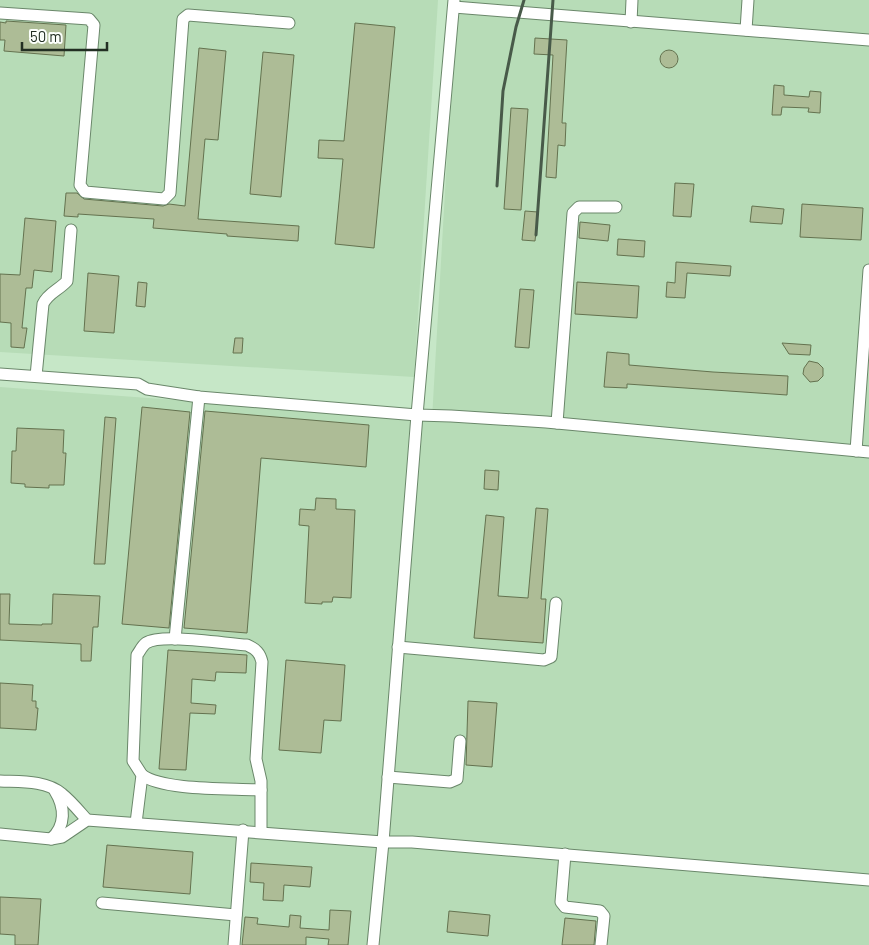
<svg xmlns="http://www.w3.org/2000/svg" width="869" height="945" font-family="Barlow,sans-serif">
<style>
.built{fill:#b7dcb7}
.building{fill:#adbc96;stroke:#64724f}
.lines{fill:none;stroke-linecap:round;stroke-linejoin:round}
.minor-casing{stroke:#6a876a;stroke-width:13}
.minor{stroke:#fff;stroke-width:11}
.rail{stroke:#485a49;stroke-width:3}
</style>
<rect width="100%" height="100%" fill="#c6e7c7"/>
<g class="built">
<path d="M0,0H438L414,377L0,352Z"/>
<path d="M456,0H869V945H0V387L432,419Z"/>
</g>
<g class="building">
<path d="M6,21L66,25L64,56L4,51L5,40H0V22L6,23Z"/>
<path d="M355,23L395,27L374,248L335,244L343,159L318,158L319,140L344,141Z"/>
<path d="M535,38L567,40L562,123H566L565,146L558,145L556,178L546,177L553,55L534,54Z"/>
<path d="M199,48L226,51L218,140L205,139L198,219L299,226L298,241L227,236V234L153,228L154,219L78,214V217L64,216L66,193H77L84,199L163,206L169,204L185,206Z"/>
<circle cx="669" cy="59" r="9"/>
<path d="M263,52L294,55L281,197L250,194Z"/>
<path d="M774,85L784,86V95L809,97L810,91L821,92L820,113L808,112L809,108L782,107L781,115H772Z"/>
<path d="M511,108L528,109L521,210L504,209Z"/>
<path d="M675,183L694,184L691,217L673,216Z"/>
<path d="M802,204L863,208L861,240L800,237Z"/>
<path d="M752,206L784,209L782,224L750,222Z"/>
<path d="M525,211L538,212L535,241L522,240Z"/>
<path d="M25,218L56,221L52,272L34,270L32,288H26L22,328H27L24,348L11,347V323L0,322V274L20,275Z"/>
<path d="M580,222L610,225L608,241L579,238Z"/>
<path d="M618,239L645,241L644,257L617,255Z"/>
<path d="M676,262L731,266L730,276L687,273L685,298L666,297L667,282L675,283Z"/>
<path d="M88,273L119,276L114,333L84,331Z"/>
<path d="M138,282L147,283L145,307L136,306Z"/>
<path d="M577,282L639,286L637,318L575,314Z"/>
<path d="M520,289L534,290L529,348L515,347Z"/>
<path d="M235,338H243L242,353H233Z"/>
<path d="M782,343L811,345L810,355L789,354Z"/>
<path d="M607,352L629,354V365L713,372L788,376L787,395L627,384V388L604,387Z"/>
<path d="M809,361L818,363L823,368V376L818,381L810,382L803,374L804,368Z"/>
<path d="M142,407L190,412L169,628L122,624Z"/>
<path d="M205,411L369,425L366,467L261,458L247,633L184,628Z"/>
<path d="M105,417L116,418L105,564H94Z"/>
<path d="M17,428L64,430L63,453H66L64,485H49V488L25,487V484L11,483L12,451H16Z"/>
<path d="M485,470L499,471L498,490L484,489Z"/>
<path d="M316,498L336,499V509L355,510L351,598L333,597L332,602H322V604L305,603L309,526L299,525L300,509L315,510Z"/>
<path d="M536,508L548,509L541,599H546L543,643L474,638L486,515L504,517L498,596L528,598Z"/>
<path d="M0,594H10L9,624L42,625V624H52L53,594L100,596L98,627H93L91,661H81V644L0,640Z"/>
<path d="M168,650L247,655L246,673L216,672L215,681L192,679L191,703L216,705L215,714L190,713L186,770L159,769Z"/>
<path d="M286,660L345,665L341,721L324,720L321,753L279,750Z"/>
<path d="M0,683L33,685L32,701H36V708H38L36,730L0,728Z"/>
<path d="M468,701L497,703L492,767L466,765Z"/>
<path d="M107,845L193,852L190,894L103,887Z"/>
<path d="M251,863L312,867L310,887L284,885L283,901L263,900L264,883L250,882Z"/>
<path d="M0,897L41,899L38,945H15V935L0,934Z"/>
<path d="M330,910L351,911L348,945H328L329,939L306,937V945H242L245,917L258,918L257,924L289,927L290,915L301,916L300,928L329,930Z"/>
<path d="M449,911L490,915L488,936L447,932Z"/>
<path d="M565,918L596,921L594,945H562Z"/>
</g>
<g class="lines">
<g class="minor-casing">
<g id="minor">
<path d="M454,7L869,40"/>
<path d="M0,13L89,19L94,25L80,185L85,192L164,199L170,193L183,19L188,15L289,23"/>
<path d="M631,22L632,0"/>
<path d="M746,30L748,0"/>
<path d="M0,374L138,384L147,389L199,397L417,415L451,416L546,422L869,452"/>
<path d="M36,376L43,304C48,293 59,290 67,281L71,230"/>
<path d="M557,423L573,213L579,207H616"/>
<path d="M856,451L869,270"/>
<path d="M175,639L199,397"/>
<path d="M398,647L544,660L551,657L556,603"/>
<path d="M142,775C164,791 232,788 261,790"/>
<path d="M388,777L450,782L457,779L460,741"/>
<path d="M0,781C19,782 46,780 62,794C71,801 79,811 87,820"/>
<path d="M136,823L142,775L133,761L137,655C140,651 142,646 146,643C162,633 226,644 247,645C256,649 260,653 262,662L256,759L261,781V832"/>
<path d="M0,834L51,839L62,837L87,820L383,842H412L869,880"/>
<path d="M51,839C66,826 65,807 55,791"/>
<path d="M565,854L561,902L565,907L600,911L604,916L601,945"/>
<path d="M102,903L236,915"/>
<path d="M234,945L243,830"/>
<path d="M373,945L383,842L417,415L454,0"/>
</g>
</g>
<use href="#minor" class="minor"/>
<g class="rail">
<path d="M497,186L503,91L516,27L524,0"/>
<path d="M536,235L553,0"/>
</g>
</g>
<path d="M22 42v8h85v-8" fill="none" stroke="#222f23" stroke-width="2.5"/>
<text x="30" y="42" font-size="15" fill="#222f23" stroke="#fbfffb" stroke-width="4" paint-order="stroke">50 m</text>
</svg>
